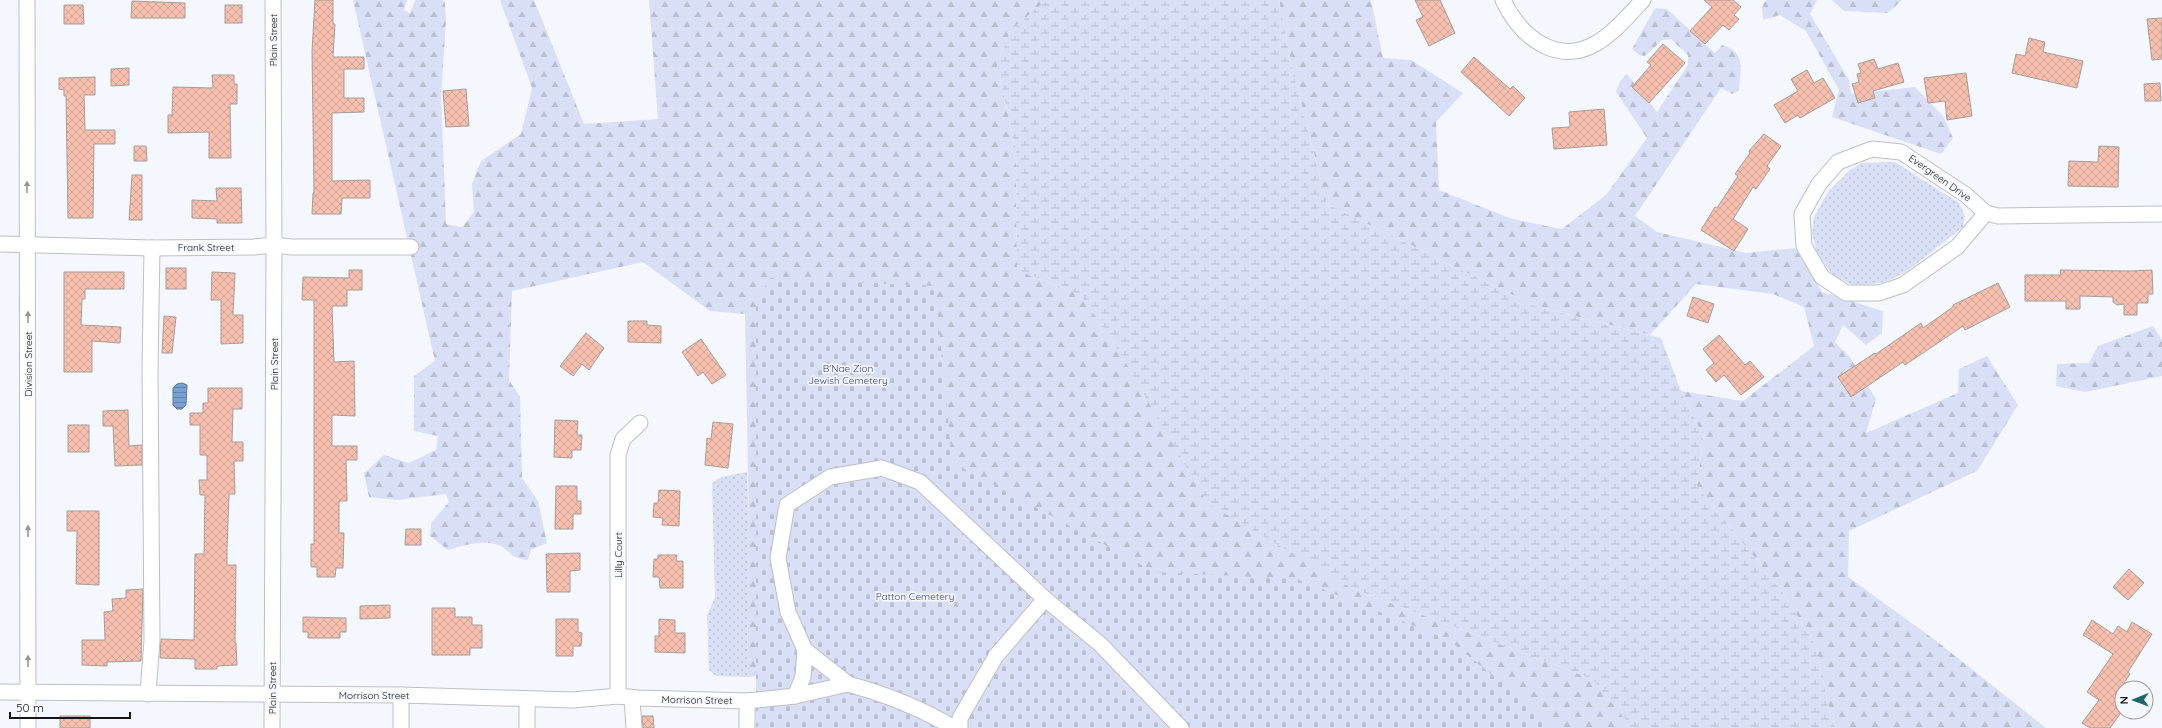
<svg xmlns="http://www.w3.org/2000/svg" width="2162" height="728" font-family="Quicksand,sans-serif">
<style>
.grass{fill:url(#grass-dots)}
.forest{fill:url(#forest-firs)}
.wetland{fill:url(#wetland-marsh)}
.cemetery{fill:url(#cemetery-stones)}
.water{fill:url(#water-rules);stroke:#5b779b}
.building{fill:url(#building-cross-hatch);stroke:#a59e9b}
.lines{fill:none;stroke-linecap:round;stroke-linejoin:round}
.minor-casing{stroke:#bdbfc6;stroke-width:17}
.minor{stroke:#fff;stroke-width:15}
.oneway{fill:#969697}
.labels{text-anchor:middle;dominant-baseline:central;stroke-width:3.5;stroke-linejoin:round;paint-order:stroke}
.street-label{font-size:10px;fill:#161618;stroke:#f5f7fe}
.park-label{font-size:10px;fill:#39458a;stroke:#f5f7fe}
</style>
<defs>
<pattern id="grass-dots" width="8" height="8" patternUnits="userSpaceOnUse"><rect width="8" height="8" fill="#d9dff6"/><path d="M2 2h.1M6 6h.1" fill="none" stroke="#babfd2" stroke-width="1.8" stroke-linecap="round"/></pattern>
<pattern id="forest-firs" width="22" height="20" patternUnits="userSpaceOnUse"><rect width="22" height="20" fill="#d9dff6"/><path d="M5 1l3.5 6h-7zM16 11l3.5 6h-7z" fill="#babfd2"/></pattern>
<pattern id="wetland-marsh" width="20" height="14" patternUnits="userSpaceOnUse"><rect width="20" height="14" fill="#d9dff6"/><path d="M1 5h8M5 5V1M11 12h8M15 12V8" fill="none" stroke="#babfd2"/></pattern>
<pattern id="cemetery-stones" width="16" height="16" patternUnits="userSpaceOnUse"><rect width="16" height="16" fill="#d9dff6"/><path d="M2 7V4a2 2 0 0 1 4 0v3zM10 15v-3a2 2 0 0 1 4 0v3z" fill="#babfd2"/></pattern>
<pattern id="water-rules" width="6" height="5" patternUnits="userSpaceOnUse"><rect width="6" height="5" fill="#78a1d3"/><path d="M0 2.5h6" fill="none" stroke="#6182aa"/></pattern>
<pattern id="building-cross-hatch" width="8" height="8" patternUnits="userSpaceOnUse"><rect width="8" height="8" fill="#f7bfae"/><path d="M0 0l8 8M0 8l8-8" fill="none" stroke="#d3a395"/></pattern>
</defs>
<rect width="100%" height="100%" fill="#f5f7fe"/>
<g class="grass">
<path d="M1895,162L1959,203L1965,216L1963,227L1906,272L1885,282L1854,286L1833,275L1817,253L1812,233L1814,217L1828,192L1849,171L1861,163Z"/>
<path d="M747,472L749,526L747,677L716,676L709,670L707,615L715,598L712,483L721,477Z"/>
</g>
<g class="forest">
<path d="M353,0H407L404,10L410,14L415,0H442L445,2L446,20L441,96L446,224L462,227L474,212L472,184L481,161L521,134L532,88L500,0H534L584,124L658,119L649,0H1047L1011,30L997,64L1016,151L1017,270L1081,295L1116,346L1351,588L1592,679L1628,722L1629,728H1450L765,676L747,677L749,526L745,314L710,311L643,262L512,291L509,380L520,397L522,478L538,501L547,543L531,550L528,560C507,558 513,551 498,545C485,539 460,546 448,550L430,536L431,523L449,502L446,494L397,500L369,497L364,473L384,455L409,463L436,450L438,436L414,431V376L435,361Z"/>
<path d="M1279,0H1371L1383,58L1411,60L1463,93L1436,122L1439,190L1512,219L1562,229L1606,195L1647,138L1616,92L1620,81L1627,74L1657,112L1688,65V55L1671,39L1662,40L1645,56L1639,55L1632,49L1655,8L1667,9L1715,53L1722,45C1747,52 1740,70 1739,91L1732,94L1721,88L1635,216L1657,232L1746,253L1795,248L1822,292L1883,311L1882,333L1866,345L1843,325L1835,342L1849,356L1876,399L1866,433L1958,393L1959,369L1987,356L2018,405L1977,471L1849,531L1848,577L1935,640L2046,728H1833L1816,646L1783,593L1697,486L1703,436L1681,391L1743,401L1814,346L1804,307L1773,294L1696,284L1650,335L1535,306L1327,204L1292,68Z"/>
<path d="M1766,0H1817L1810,14L1849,80L1851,94L1915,87L1943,116L1953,138L1941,154L1832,117L1839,90L1806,31L1780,15L1763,20L1762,7Z"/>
<path d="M1832,0H1902L1888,13L1844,11Z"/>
<path d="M2153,326L2162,340V376L2085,392L2056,386L2057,364L2089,363L2098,346Z"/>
</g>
<path class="wetland" d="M1047,0H1279L1292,68L1327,204L1535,306L1661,338L1681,391L1703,436L1697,486L1783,593L1816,646L1833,728H1629L1628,722L1592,679L1351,588L1207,503L1116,346L1081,295L1017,270L1016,151L997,64L1011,30Z"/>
<path class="cemetery" d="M769,278L935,286L952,462L1155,572L1297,579L1449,640L1553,724L1554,728H756V307Z"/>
<path class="water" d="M182,383L187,385L186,405L182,409H177L173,405V388L177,384Z"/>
<g class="building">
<path d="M315,0H333V24H335L333,57H364V69H344V98H364V112L332,113V181L370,180V198H342L341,214H312L313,193H314L312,51Z"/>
<path d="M1415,0H1440L1455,33L1429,46L1416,20L1423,17Z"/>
<path d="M1704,0H1733L1741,7L1734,15L1739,19L1729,30L1723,25L1705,44L1690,31L1712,7Z"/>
<path d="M132,1L185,3V18H131Z"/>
<path d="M64,5H83L84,24H64Z"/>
<rect x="225" y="5" width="17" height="18"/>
<path d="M2162,18V59L2152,60L2147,19Z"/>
<path d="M2029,38L2045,42L2043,52L2083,61L2077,88L2012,73L2016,54L2025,56Z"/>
<path d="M1663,44L1685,63L1649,103L1632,87L1651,65L1647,62Z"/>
<path d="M1474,57L1510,89L1513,86L1525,98L1509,116L1461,72Z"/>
<path d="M1874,59L1878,69L1898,63L1904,82L1873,91L1875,98L1858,103L1852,84L1859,82L1857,74L1861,73L1858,64Z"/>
<path d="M129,68V85L111,86V69Z"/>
<path d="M1807,70L1814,83L1823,78L1835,98L1800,118L1798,115L1785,123L1774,105L1798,91L1791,79Z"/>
<path d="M1966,73L1972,116L1947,120L1945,101L1928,103L1924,78Z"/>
<path d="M212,75H234V84H237V104H230L231,158H209V132L168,133V115H172L173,87L213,88Z"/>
<path d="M95,77V95H84L85,130H115V144H94L93,218H68L66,96H64V90L59,89V78Z"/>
<path d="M2160,83L2161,101H2145L2144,84Z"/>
<path d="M466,89L469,126L446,127L443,91Z"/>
<path d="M1604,109L1607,145L1554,149L1552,128L1570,127L1569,112Z"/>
<path d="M1764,134L1781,146L1767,166L1770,169L1756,189L1753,187L1733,219L1748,229L1734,251L1701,230L1715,207L1717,208L1738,176L1735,174L1750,153L1749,151Z"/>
<path d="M134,146H146L147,161H134Z"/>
<path d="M2099,146L2119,147L2118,187L2068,186L2069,161L2098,162Z"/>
<path d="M132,175H142V220H129Z"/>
<path d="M216,188H241L242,223H217V219L192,218V200L217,201Z"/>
<rect x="166" y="268" width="20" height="21"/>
<path d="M349,270H362V290H347V306H332L334,362L354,361L355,416L332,415V446H357V460H346L347,501H339V533H344L343,568H336L335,577H317V567H311V544H314V300H302L303,277L349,278Z"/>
<path d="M2060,270L2131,271L2152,270L2153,294H2148V303H2137V315H2124V304L2117,305L2113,302V297L2080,296V309H2066V301H2025V275H2061Z"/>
<path d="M64,272H124V289H85V299H82L81,325L121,327L120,343L92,341V372H64Z"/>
<path d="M212,272L235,273L233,315H243V343L221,344V300H211Z"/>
<path d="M1998,283L2010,307L1965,330L1963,326L1905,365L1903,362L1851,397L1838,377L1875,353L1876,354L1921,323L1923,328L1953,307V305Z"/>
<path d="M1693,297L1714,304L1708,323L1687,316Z"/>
<path d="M164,316L176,317L172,353H162Z"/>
<path d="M628,321H647V325L661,326V343L628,342Z"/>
<path d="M586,333L604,348L589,370L582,364L573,376L560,366Z"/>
<path d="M1719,335L1745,365L1750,361L1764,377L1741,395L1724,375L1716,382L1706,370L1714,363L1703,349Z"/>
<path d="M701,339L726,375L712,384L703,372L698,376L682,352Z"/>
<path d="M208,388H242V409H233L232,442H243V461H234L235,494H229L227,549V565H236L235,643H236L237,665L217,666V669H195V659L160,658L161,639L194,640L195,554H204L205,495H200L199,480H207V455H200V425H190V413H203V403H208Z"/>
<path d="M128,410L129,446L142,445V465L115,466L113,426H103V411Z"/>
<path d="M555,420L578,421L577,435H582L581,450H572V458L554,457Z"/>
<path d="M713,422L733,424L728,468L705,465L707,438L711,439Z"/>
<rect x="68" y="425" width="21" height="27"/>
<path d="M556,486H577V501H581V514H573V529H555Z"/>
<path d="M659,490L680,491L679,526L662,525L663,518L653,517L654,503H658Z"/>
<path d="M67,511H99V585L76,584L77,531H67Z"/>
<path d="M406,529H421V545H405Z"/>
<path d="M580,553V570L570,571V592H547L546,554Z"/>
<path d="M658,555H677L676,561H683V588H660L659,577H653L654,559H658Z"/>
<path d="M2129,569L2144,583L2128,600L2113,587Z"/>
<path d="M143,589L141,661L107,662V666L82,665V640H105L104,612L113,611L112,599L126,598V590Z"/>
<path d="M390,605V618L360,619V606Z"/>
<path d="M432,608H455V617H472V625H482V648H470V655H432Z"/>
<path d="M303,617L346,618V632H340V638H308V632H303Z"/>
<path d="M556,619H578V632L582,633L581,646H573V656H556Z"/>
<path d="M659,619L675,620V633H685V653L655,652V636H659Z"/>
<path d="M2092,620L2113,634L2118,626L2127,632L2132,622L2152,634L2128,672L2130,674L2122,686V711L2110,728H2090L2082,723L2099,700L2087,692L2113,654L2083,635Z"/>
<rect x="60" y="716" width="30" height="12"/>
<path d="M642,716H653L654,728H643Z"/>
</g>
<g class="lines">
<g class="minor-casing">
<g id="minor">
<path d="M27,0L28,728"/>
<path d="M1503,0C1512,19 1524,35 1543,45C1586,67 1616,29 1643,0"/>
<path d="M1872,149L1901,152L1966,195L1986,213L1957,247L1903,285L1879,293H1846L1822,277L1804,246L1802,214L1819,184L1838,162Z"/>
<path d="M1986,213L1998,216L2162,214"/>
<path d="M0,244L152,248L254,247L274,245L292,247H411"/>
<path d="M848,684C885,694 921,708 954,728"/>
<path d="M0,692L401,695L573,700L618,696L638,698L747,701L795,696L848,684L805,650L788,612L778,558L787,505L830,477L882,468L920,482L1045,599L1100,644L1181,728"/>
<path d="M148,694L152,640L150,368L152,248"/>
<path d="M618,696V455L623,439L640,423"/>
<path d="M795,696L803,677L805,650"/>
<path d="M632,698L634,728"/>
<path d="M527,699V728"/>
<path d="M272,728L274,245L273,0"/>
<path d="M401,728V695"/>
<path d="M747,728V701"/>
<path d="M960,728V718L996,656L1045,599"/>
</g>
</g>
<use href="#minor" class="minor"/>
</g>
<defs><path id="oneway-solid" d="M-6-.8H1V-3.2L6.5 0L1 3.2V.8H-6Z"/></defs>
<g class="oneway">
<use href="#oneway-solid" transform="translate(27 187) rotate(-90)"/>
<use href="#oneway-solid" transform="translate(28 317) rotate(-90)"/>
<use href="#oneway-solid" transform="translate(28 531) rotate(-90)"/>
<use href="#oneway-solid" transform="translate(28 661) rotate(-90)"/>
</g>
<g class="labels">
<g class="street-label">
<text transform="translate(273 40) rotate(-90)">Plain Street</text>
<text transform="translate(1940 178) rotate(35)">Evergreen Drive</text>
<text x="206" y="247">Frank Street</text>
<text transform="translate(28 364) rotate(-90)">Division Street</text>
<text transform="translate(274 364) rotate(-90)">Plain Street</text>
<text transform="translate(618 555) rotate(-90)">Lilly Court</text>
<text transform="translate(272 688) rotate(-90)">Plain Street</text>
<text x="374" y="695">Morrison Street</text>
<text transform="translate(697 700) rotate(1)">Morrison Street</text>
</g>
<g class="park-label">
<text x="848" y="368">B'Nae Zion<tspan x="848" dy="12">Jewish Cemetery</tspan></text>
<text x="915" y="596">Patton Cemetery</text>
</g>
</g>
<g transform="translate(2134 700) rotate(269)"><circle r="19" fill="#f5f7fe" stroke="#9c9da2"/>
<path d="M0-3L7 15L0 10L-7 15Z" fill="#1c696c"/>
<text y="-6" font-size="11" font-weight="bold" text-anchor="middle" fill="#161618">N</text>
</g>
<path d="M10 712v6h120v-6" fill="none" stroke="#161618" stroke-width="2"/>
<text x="16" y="712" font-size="12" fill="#161618" stroke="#f5f7fe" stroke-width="3" paint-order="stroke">50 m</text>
</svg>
